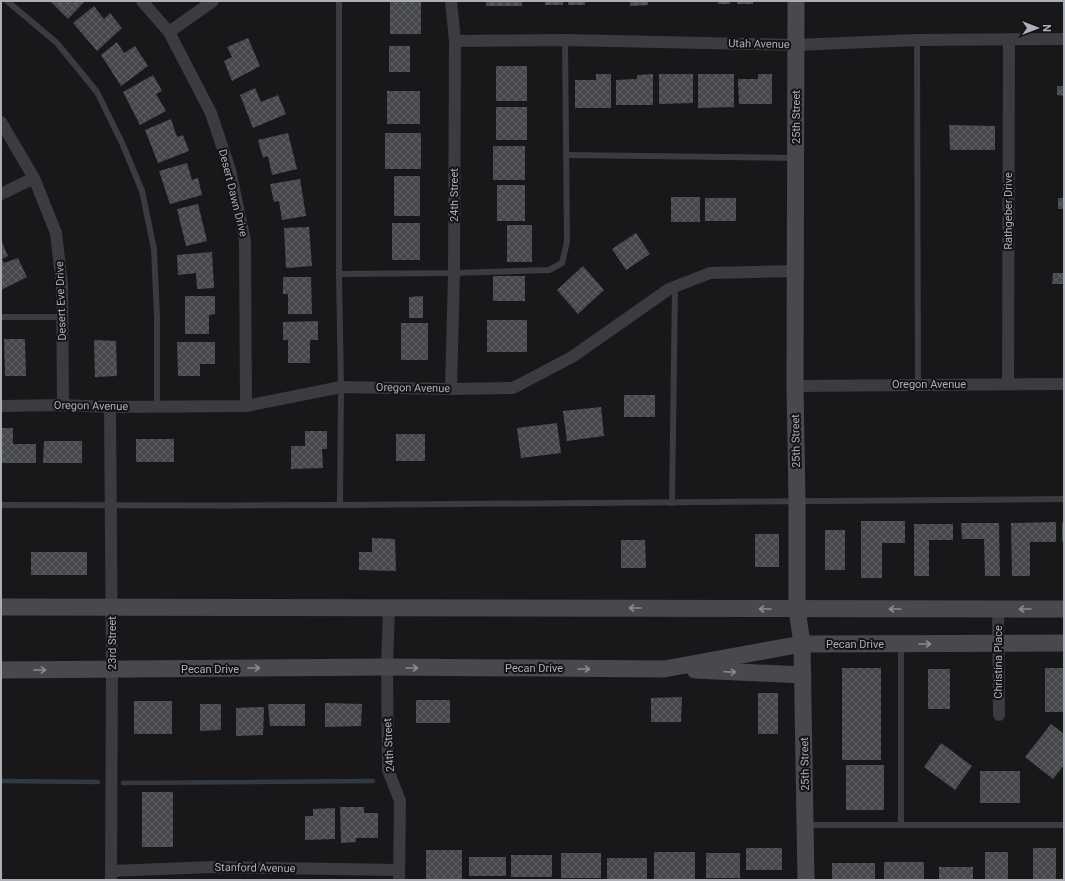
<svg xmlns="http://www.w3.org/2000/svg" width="1065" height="881" font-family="Roboto,sans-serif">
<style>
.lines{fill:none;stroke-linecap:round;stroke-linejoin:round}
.stream{stroke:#333941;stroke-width:4.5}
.building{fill:url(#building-cross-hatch)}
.lane{stroke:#3b3b40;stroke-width:6}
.street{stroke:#3b3b40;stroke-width:12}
.secondary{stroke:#48484e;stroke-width:17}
.oneway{stroke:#898a93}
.labels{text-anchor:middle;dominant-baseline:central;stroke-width:4;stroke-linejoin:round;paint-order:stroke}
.street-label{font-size:11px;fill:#acaeb8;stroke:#131315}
</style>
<defs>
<pattern id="building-cross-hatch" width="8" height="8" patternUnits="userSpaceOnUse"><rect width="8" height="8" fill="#47484c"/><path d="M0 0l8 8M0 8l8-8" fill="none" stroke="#5f6064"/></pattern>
</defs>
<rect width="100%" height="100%" fill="#18181a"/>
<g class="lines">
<g class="stream">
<path d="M1,781L98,782"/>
<path d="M123,783L373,781"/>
</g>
</g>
<g class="building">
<path d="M50,1H85L68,19Z"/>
<rect x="390" y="1" width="31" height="33"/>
<rect x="486" y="1" width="36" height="5"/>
<rect x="545" y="1" width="18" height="4"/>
<rect x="568" y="1" width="17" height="4"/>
<path d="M630,1H648V5L630,6Z"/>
<rect x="718" y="1" width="12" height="3"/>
<rect x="737" y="1" width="16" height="3"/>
<path d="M94,6L104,19L110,13L122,28L97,51L73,23Z"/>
<path d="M248,38L260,66L232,81L224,61L232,57L227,47Z"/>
<path d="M117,42L124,53L135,46L148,66L121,86L101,55Z"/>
<rect x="389" y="46" width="21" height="26"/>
<rect x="496" y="66" width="31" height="35"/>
<path d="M596,74H611V108H575V80H596Z"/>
<path d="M653,74V105H616V80L637,79V75Z"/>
<path d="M659,74H693V103L659,104Z"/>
<path d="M698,74H734V107L698,108Z"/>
<path d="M758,74H772V104H739L738,79H758Z"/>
<path d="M153,75L162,91L156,94L166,111L140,125L123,92Z"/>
<path d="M1057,86H1064V96L1057,95Z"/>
<path d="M255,88L261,102L278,95L286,114L253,128L240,95Z"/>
<rect x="387" y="91" width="33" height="33"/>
<rect x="496" y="107" width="31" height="33"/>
<path d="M171,119L177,137L183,135L189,151L158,163L145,130Z"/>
<path d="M949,125L995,126V150H950Z"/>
<path d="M288,133L297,169L272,175L268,156L263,158L258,140Z"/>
<rect x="385" y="133" width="36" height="36"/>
<rect x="493" y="146" width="32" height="34"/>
<path d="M187,163L192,180L198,178L202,195L170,204L159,171Z"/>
<rect x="394" y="176" width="26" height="40"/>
<path d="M300,179L306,216L282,220L279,201L274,202L270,184Z"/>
<rect x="497" y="185" width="28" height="36"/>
<rect x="671" y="197" width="29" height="25"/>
<rect x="705" y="198" width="31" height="23"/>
<rect x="1058" y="198" width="6" height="11"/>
<path d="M198,204L207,241L186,246L177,209Z"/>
<rect x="392" y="223" width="28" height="37"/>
<rect x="507" y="225" width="25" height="37"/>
<path d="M309,227L312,266L286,268L284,228Z"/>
<path d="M636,233L650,254L626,270L612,249Z"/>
<path d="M1,240L8,256L2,259L4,263L18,258L27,277L1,290Z"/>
<path d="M212,252L214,288L197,289L196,273L178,275L177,255Z"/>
<path d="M583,266L604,290L578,314L557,290Z"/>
<path d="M1053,273H1064V284H1052Z"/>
<rect x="493" y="276" width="32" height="25"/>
<path d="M283,277H311L312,314H288V294H283Z"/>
<path d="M185,296H215V314L209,315V334H185Z"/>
<path d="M423,296V318H409V297Z"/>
<rect x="487" y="320" width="40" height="32"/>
<path d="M318,321V340H310V363H288V340H283V322Z"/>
<rect x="401" y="323" width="27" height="37"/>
<path d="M4,339H25L26,376H5Z"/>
<path d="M94,340L116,341L117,376L95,377Z"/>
<path d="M177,342H215V364H200V376H178Z"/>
<rect x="624" y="395" width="31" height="22"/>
<path d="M601,407L604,436L567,441L563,411Z"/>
<path d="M557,423L561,453L521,458L517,428Z"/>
<path d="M1,428H13V444H36V463H1Z"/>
<path d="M305,431H327V449H322L323,468L291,469V446H305Z"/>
<rect x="396" y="434" width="29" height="27"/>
<rect x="136" y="439" width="38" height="23"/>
<path d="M44,441H82V463H43Z"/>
<path d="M861,521H905V543H882V578H861Z"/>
<path d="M1056,522V542H1030V576H1012L1011,523Z"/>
<rect x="1062" y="522" width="2" height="20"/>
<path d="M961,523H999L1000,576H985L984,539H962Z"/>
<path d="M914,524H953V540H929V576H914Z"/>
<rect x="825" y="530" width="20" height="40"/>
<rect x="755" y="534" width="24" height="33"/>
<path d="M372,538L395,539L396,571L359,570V552H372Z"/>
<path d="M621,540H645L646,568H621Z"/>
<rect x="31" y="552" width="56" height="23"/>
<rect x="842" y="668" width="39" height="92"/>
<rect x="1045" y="668" width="19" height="44"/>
<rect x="928" y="669" width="22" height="40"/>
<rect x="758" y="693" width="20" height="41"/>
<path d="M682,697L681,722H651V698Z"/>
<rect x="416" y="700" width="34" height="23"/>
<rect x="134" y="701" width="38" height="33"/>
<path d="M325,703L362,704L361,726L325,727Z"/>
<path d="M200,704H221V730L200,731Z"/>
<path d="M268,704H305V726H270Z"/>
<path d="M264,707L263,735L236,736V708Z"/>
<path d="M1051,724L1064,734V765L1053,779L1025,757Z"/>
<path d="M941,743L972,766L955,790L924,767Z"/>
<rect x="846" y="765" width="38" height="45"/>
<rect x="980" y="771" width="40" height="32"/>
<rect x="142" y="792" width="31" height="55"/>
<path d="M340,807H364V813H378V838H356V842L341,843Z"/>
<path d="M335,808V839L305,840V816H313V809Z"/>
<rect x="746" y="848" width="36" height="22"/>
<rect x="1033" y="848" width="23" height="32"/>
<rect x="426" y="850" width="36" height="29"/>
<rect x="654" y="852" width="41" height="27"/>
<rect x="985" y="852" width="23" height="28"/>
<rect x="561" y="853" width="40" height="25"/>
<rect x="706" y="853" width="34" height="25"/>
<rect x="511" y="855" width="41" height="22"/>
<rect x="469" y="857" width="37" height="19"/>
<rect x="607" y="858" width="40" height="21"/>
<rect x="884" y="862" width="40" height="18"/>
<rect x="832" y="863" width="43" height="17"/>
<rect x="939" y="867" width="34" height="13"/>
</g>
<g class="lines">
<g class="lane">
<path d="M7,1L57,43L97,92L123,145L142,191L154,249L157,317V406"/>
<path d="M339,1V274L341,387L340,505"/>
<path d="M917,40L918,384"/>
<path d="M566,155L795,158"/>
<path d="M339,274L454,273L549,270L562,263L567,242L565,40"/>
<path d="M1,317H62"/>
<path d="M672,503L675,287"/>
<path d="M1,505C115,505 229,506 343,505C583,504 824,500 1064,499"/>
<path d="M901,645V825"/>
<path d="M806,825H1064"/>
</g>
<g class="street">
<path d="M142,1L169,32L211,113L230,170L245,241L246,406"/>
<path d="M451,1L455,41L454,273L451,389"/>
<path d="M169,32L213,1"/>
<path d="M455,41L565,40L795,45L917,40L1064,39"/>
<path d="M1,122L34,178L56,233L62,285L63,405"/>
<path d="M1,194L34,178"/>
<path d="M1008,384L1009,39"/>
<path d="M795,386L1064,384"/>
<path d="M1,406L63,405L110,407L246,406L341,387L451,389L513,388L572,357L669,289L710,273L794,271"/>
<path d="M110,407L112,669L111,880"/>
<path d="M389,608L387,667L388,770L400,801L399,880"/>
<path d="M998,609L999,715"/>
<path d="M111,871L213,867L399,870"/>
</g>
<g class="secondary">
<path d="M796,1L795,386L797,500V609L802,644L806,880"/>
<path d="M1,607L1064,609"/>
<path d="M1,670L387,667L664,669L802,644L1064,643"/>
<path d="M695,670L803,675"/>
</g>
</g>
<defs><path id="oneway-shaft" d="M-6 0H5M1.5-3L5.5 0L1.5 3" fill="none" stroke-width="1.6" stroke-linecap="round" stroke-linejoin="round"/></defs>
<g class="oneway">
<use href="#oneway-shaft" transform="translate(635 608) rotate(-180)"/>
<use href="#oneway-shaft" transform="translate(765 609) rotate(-180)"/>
<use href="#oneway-shaft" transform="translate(895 609) rotate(-180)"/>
<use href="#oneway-shaft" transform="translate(1025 609) rotate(-180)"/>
<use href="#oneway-shaft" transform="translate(925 644)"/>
<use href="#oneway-shaft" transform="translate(254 668)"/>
<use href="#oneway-shaft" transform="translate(412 668)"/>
<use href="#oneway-shaft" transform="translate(584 669)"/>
<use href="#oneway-shaft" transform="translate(40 670)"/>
<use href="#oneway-shaft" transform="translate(730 672) rotate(2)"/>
</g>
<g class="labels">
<g class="street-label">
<text transform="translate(759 44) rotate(1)">Utah Avenue</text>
<text transform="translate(796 117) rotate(-90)">25th Street</text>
<text transform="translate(233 193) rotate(76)">Desert Dawn Drive</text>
<text transform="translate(454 195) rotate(-90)">24th Street</text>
<text transform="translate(1008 211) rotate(-90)">Rathgeber Drive</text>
<text transform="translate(61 301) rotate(-92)">Desert Eve Drive</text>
<text x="929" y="384">Oregon Avenue</text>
<text transform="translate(413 388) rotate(1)">Oregon Avenue</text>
<text transform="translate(91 406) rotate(1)">Oregon Avenue</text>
<text transform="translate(796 441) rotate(-91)">25th Street</text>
<text transform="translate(112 643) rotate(-90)">23rd Street</text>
<text x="855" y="644">Pecan Drive</text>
<text transform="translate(998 662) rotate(-90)">Christina Place</text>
<text x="534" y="668">Pecan Drive</text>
<text x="210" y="669">Pecan Drive</text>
<text transform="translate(389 745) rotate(-93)">24th Street</text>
<text transform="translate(805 764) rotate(-91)">25th Street</text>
<text transform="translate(255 868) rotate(1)">Stanford Avenue</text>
</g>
</g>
<rect width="1065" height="881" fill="none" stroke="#acaeb8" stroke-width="4"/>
<g transform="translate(1037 28) rotate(90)" stroke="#131315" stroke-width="3" paint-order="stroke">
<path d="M0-3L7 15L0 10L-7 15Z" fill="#acaeb8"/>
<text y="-6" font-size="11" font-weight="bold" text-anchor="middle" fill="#acaeb8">N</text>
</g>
</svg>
